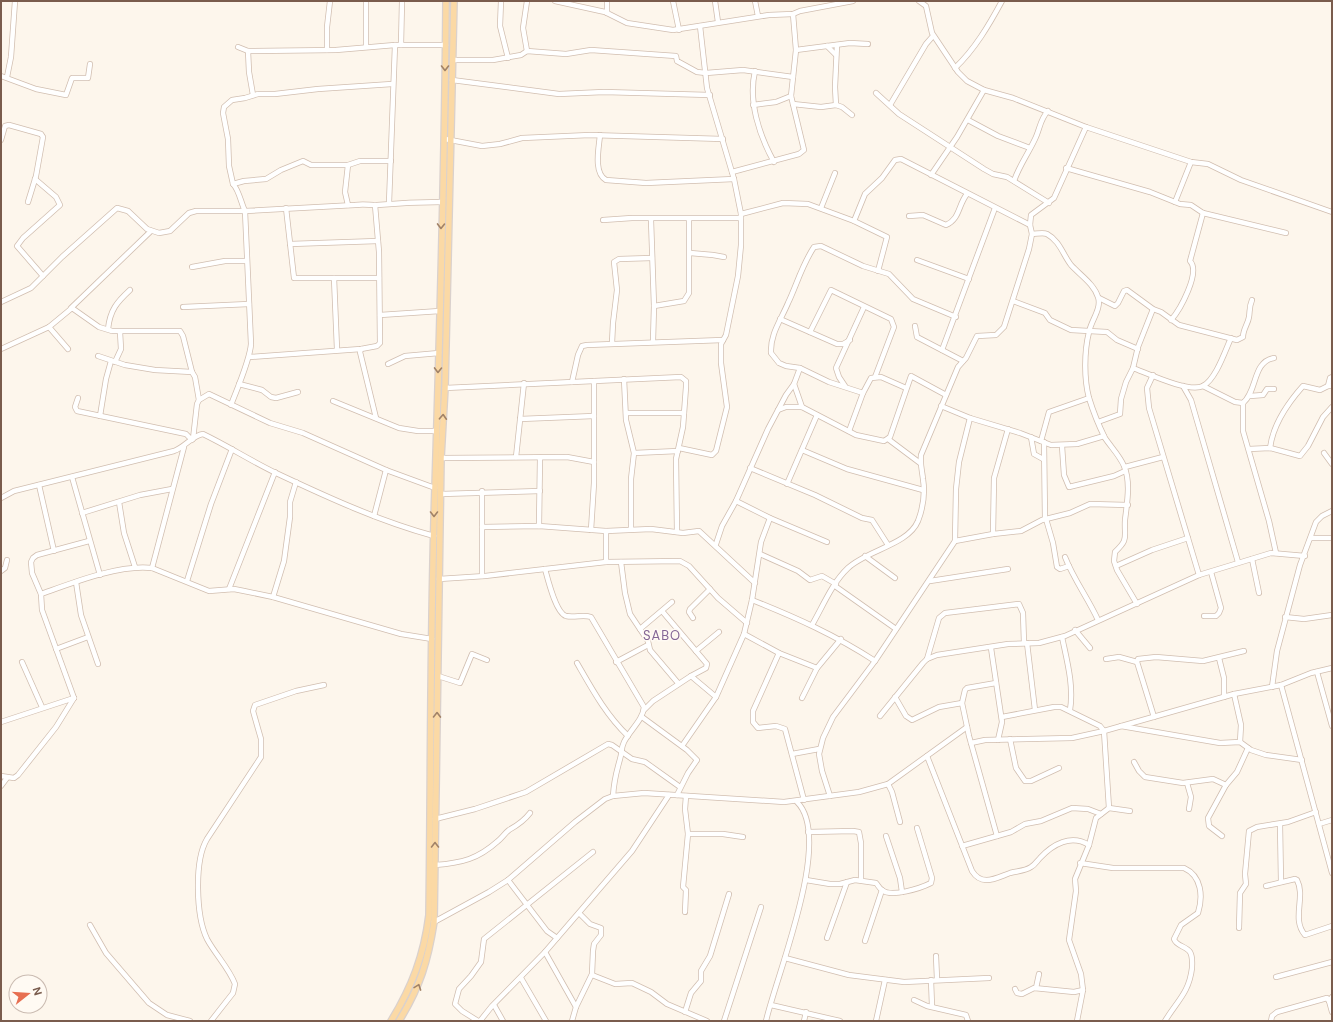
<svg xmlns="http://www.w3.org/2000/svg" width="1333" height="1022" font-family="'DM Sans',sans-serif">
<style>
.lines{fill:none;stroke-linecap:round;stroke-linejoin:round}
.minor-casing{stroke:#d1beb0;stroke-width:6}
.major-casing{stroke:#dad1cd;stroke-width:8}
.minor{stroke:#fff;stroke-width:4.5}
.major{stroke:#fbd9a5;stroke-width:5.5}
.oneway{stroke:#a18267}
.labels{text-anchor:middle;dominant-baseline:central;stroke-width:3;stroke-linejoin:round;paint-order:stroke}
.quarter-label{font-size:13px;letter-spacing:1px;fill:#846695;stroke:#fffaf3}
</style>
<rect width="100%" height="100%" fill="#fdf6ec"/>
<g class="lines">
<g class="minor-casing">
<g id="minor">
<path d="M501,1L500,26L508,58"/>
<path d="M527,1L523,28L527,51"/>
<path d="M555,1L605,12L627,23L673,30L769,15L793,14L800,11L853,1"/>
<path d="M607,1V13"/>
<path d="M673,1L679,30"/>
<path d="M715,1L718,22"/>
<path d="M755,1L758,16"/>
<path d="M919,1L926,6L932,33L958,72L967,81L984,90L1013,98L1086,127L1191,162L1208,164L1241,180L1332,212"/>
<path d="M401,45L402,1"/>
<path d="M827,46L836,55"/>
<path d="M238,47L248,51L336,50L395,45H446"/>
<path d="M366,47V1"/>
<path d="M327,50V27L330,1"/>
<path d="M796,50L850,43L868,44"/>
<path d="M248,51L249,72L253,95"/>
<path d="M453,60H493L521,55L527,51L566,54L591,50L676,56L677,61L697,72L706,73L743,70L793,77"/>
<path d="M955,68C975,49 989,25 1002,1"/>
<path d="M755,71C748,101 759,135 774,162"/>
<path d="M1,76L36,89L66,95L72,78H88L90,64"/>
<path d="M7,77L11,57L15,1"/>
<path d="M452,80L559,94L604,92L710,95"/>
<path d="M876,93L899,114L984,169L993,174L1007,177L1049,203"/>
<path d="M793,104L821,107L836,105L842,107L852,115"/>
<path d="M753,105L776,102L791,96"/>
<path d="M836,105L835,87L837,45"/>
<path d="M890,105L926,44L933,36"/>
<path d="M968,120L998,136L1030,148"/>
<path d="M600,135C599,147 593,173 606,180L646,183L734,179"/>
<path d="M445,139L482,146L500,144L522,138L590,135L723,139"/>
<path d="M1,140L5,126L9,125L41,134L43,137L36,176L28,202"/>
<path d="M1066,168L1150,192L1180,204L1191,205L1203,213L1286,233"/>
<path d="M732,172L799,154L804,150L791,96L796,50L793,14"/>
<path d="M931,175L957,137L984,90"/>
<path d="M35,179L56,197L60,205L23,238L17,246L43,276"/>
<path d="M1014,181C1019,166 1028,154 1035,139C1040,129 1040,119 1048,111"/>
<path d="M233,184L244,181L266,179L281,170L303,161L311,165H348L360,161H391"/>
<path d="M1175,202L1191,162"/>
<path d="M389,203L395,45"/>
<path d="M348,205L345,192L348,165"/>
<path d="M286,208L294,278H379"/>
<path d="M821,208L835,173"/>
<path d="M741,214L783,203L808,204L854,221L887,237L878,271"/>
<path d="M909,216L923,215L946,225C960,219 958,205 967,194"/>
<path d="M603,220L632,218H741"/>
<path d="M651,220L654,306L653,341"/>
<path d="M854,221L865,194L882,178L895,160L901,159L1030,225"/>
<path d="M1032,234C1037,234 1043,232 1047,234C1060,241 1063,255 1071,265C1080,275 1094,284 1098,297C1102,308 1091,321 1089,332C1084,352 1084,379 1089,398C1093,411 1099,426 1105,438C1111,447 1120,456 1124,466C1131,482 1127,503 1125,520C1124,538 1129,539 1115,552L1114,561L1117,570L1137,604"/>
<path d="M290,244L378,241"/>
<path d="M690,253L713,255L724,257"/>
<path d="M917,260L969,279"/>
<path d="M192,267L225,261H246"/>
<path d="M334,278L337,349"/>
<path d="M1099,298L1115,306L1118,303L1124,291L1127,290L1153,309L1161,312L1179,325L1237,340L1243,337C1243,329 1248,324 1249,317C1250,311 1249,307 1252,300"/>
<path d="M1013,301L1045,313L1050,320L1071,330L1107,332L1117,340L1138,349"/>
<path d="M1,302L31,288L62,257L117,208L128,211L147,229L159,233L170,231L189,213L196,211H245L355,205C363,204 369,205 377,205C399,203 420,202 442,202"/>
<path d="M654,306L684,301L689,293V219"/>
<path d="M183,307L249,304"/>
<path d="M71,308L151,231"/>
<path d="M380,315L440,311"/>
<path d="M780,319L837,344H843L850,340"/>
<path d="M1171,320C1180,310 1201,272 1190,261L1203,213"/>
<path d="M915,326L917,337L963,361"/>
<path d="M49,327L68,349"/>
<path d="M108,329C110,310 117,302 130,290"/>
<path d="M810,332L831,290L891,319L894,327L875,377"/>
<path d="M612,343L613,323L617,290L614,262L619,259L652,258"/>
<path d="M1,349L49,327L72,308L99,327L112,331H180L183,336L192,372"/>
<path d="M361,349L360,352L376,418"/>
<path d="M942,350L995,208"/>
<path d="M98,356L125,365L155,370L192,372L195,377L199,400"/>
<path d="M250,357L361,349L377,346L380,343L379,252L375,205"/>
<path d="M115,362L121,349L120,332"/>
<path d="M388,364L405,356L439,353"/>
<path d="M1133,368C1149,374 1189,393 1203,386C1216,379 1225,351 1231,338"/>
<path d="M1153,375L1147,388L1149,408L1199,575"/>
<path d="M624,379L626,420L634,453L631,479V529"/>
<path d="M572,382L578,355L582,346L587,345L723,340"/>
<path d="M239,384L262,390L271,397L276,398L298,392"/>
<path d="M794,384L802,407L856,435L884,441L890,437L911,376L946,395"/>
<path d="M845,386L839,377L836,368L864,307"/>
<path d="M1183,386L1191,400L1238,562"/>
<path d="M1203,386L1235,402L1243,403C1258,390 1252,362 1274,358"/>
<path d="M1328,386L1330,378L1332,377"/>
<path d="M445,388L681,377L686,381V387L683,427L676,459L677,532"/>
<path d="M863,393L829,382L800,368L786,366L779,363L771,353C770,334 781,320 788,303C797,284 802,265 814,247L821,246L863,266L889,274L913,299L956,317"/>
<path d="M1250,396L1263,395L1267,389H1274"/>
<path d="M78,398L75,407L77,411L186,434L192,440"/>
<path d="M333,401L399,428L418,431H437"/>
<path d="M1243,403V431L1269,521L1276,553"/>
<path d="M231,405C237,389 250,360 251,344L245,211C241,203 239,190 233,184L229,166L228,139L223,113L224,107L232,100L245,98L258,94H275L318,89L392,84"/>
<path d="M941,406L970,418L1020,433L1051,445L1077,444L1104,436"/>
<path d="M778,410L786,407H802"/>
<path d="M626,413H684"/>
<path d="M100,416L106,379L111,361"/>
<path d="M520,419L594,416"/>
<path d="M1098,422L1120,414L1121,399L1126,382L1133,368L1138,347L1153,309"/>
<path d="M849,431L863,393L871,378L881,377L906,388"/>
<path d="M1031,437L1034,454L1043,459"/>
<path d="M193,439L197,404L199,400L209,394L270,423L303,433L386,470L435,488"/>
<path d="M888,439L920,463"/>
<path d="M1041,441L1049,412L1089,398"/>
<path d="M1044,442L1045,519"/>
<path d="M1062,446L1064,475L1069,487L1114,476L1125,471"/>
<path d="M679,448L712,455L716,451L727,407L721,363V344L726,335L738,276L741,245V214L734,179L707,88L700,26"/>
<path d="M1270,448C1273,424 1287,404 1303,386L1320,390L1328,386H1332"/>
<path d="M1249,449L1270,448L1300,456L1308,446L1323,417L1332,407"/>
<path d="M802,450L847,469L923,490"/>
<path d="M634,453L678,451"/>
<path d="M1324,453L1332,464"/>
<path d="M516,457L524,383"/>
<path d="M441,458L567,457L594,462"/>
<path d="M1125,467L1163,457"/>
<path d="M750,468L815,495L862,518L872,520L888,545"/>
<path d="M72,477L100,575"/>
<path d="M787,484L817,415"/>
<path d="M39,485L54,551"/>
<path d="M441,494L540,491"/>
<path d="M1,498L14,491L174,451C185,447 193,435 203,434C228,446 251,461 276,473C327,497 379,521 434,536"/>
<path d="M736,501L770,518L827,542"/>
<path d="M119,502L124,533L135,567"/>
<path d="M82,513L140,495L172,489"/>
<path d="M374,516L386,470"/>
<path d="M1046,519L1053,543L1057,567L1060,569L1069,566"/>
<path d="M539,526L540,458"/>
<path d="M482,527L539,526L606,531L651,529L683,533L699,531L755,583"/>
<path d="M591,530L594,483V381"/>
<path d="M993,534L994,478L1008,429"/>
<path d="M1311,538H1332"/>
<path d="M955,541L993,534L1021,531L1042,520L1070,513L1090,504L1128,505"/>
<path d="M716,544L722,526L736,501L768,429L786,395L794,384L800,368"/>
<path d="M760,554L798,571L810,580L822,576L836,584"/>
<path d="M865,556L895,578"/>
<path d="M1065,557C1074,580 1088,598 1098,620"/>
<path d="M1252,559L1259,593"/>
<path d="M606,562V531"/>
<path d="M621,562L625,593L630,614L648,641L650,650L678,683"/>
<path d="M1116,566L1152,550L1188,538"/>
<path d="M152,568L184,447"/>
<path d="M545,569C548,580 556,613 566,616C575,618 583,614 591,617L644,707C643,720 630,730 624,742C621,748 622,753 620,759C616,774 614,779 613,796"/>
<path d="M1,571L5,568L7,560"/>
<path d="M482,576V491"/>
<path d="M439,579L485,576L606,562L680,561L689,566L718,598L747,623"/>
<path d="M187,581L211,504L232,449"/>
<path d="M930,581L1008,569"/>
<path d="M76,582L81,615L98,664"/>
<path d="M835,586L896,629"/>
<path d="M229,589L275,472"/>
<path d="M41,594C72,583 120,564 152,568L209,591L234,589L244,591L273,597L401,634L432,639"/>
<path d="M273,597L284,561L290,517V502L296,482"/>
<path d="M752,600C797,618 835,635 875,661"/>
<path d="M662,611L707,664L706,668L691,676"/>
<path d="M1204,616H1216L1219,613L1221,608L1211,572"/>
<path d="M1285,617L1304,619L1332,615"/>
<path d="M693,618L689,612L690,609L710,589"/>
<path d="M812,625C823,606 832,583 848,568C867,550 908,545 918,521C923,508 925,492 923,479C922,470 920,464 921,455L958,367L966,358L977,336L996,335L1004,327L1029,249L1032,234L1030,225L1031,215L1054,198L1086,127"/>
<path d="M640,629L672,602"/>
<path d="M1075,630L1090,648"/>
<path d="M744,634L779,653L817,668"/>
<path d="M1062,637C1067,661 1074,686 1070,710"/>
<path d="M1027,643L1035,710"/>
<path d="M991,648L1002,722L998,740"/>
<path d="M56,649L88,637"/>
<path d="M696,651L719,632"/>
<path d="M779,653L753,711V722L758,728L776,726L785,729L804,800"/>
<path d="M1219,658L1224,678V697"/>
<path d="M927,659L939,618L945,613L1019,604L1023,613L1024,643"/>
<path d="M1106,659L1119,657L1137,662"/>
<path d="M22,662L42,707"/>
<path d="M616,662L648,645"/>
<path d="M577,663C592,689 606,715 628,736"/>
<path d="M1317,672L1332,726"/>
<path d="M438,676L460,683L472,654L487,660"/>
<path d="M996,683L967,688L965,690L962,703L969,736L997,836"/>
<path d="M1281,685L1332,873"/>
<path d="M1272,687L1277,651L1300,565L1316,522L1322,516L1332,511"/>
<path d="M1234,694L1241,725L1240,742"/>
<path d="M895,697L906,716L912,720L939,707L962,703"/>
<path d="M74,698L42,610L41,594L32,573L31,562L33,558L37,555L89,541"/>
<path d="M802,698L817,668L841,639"/>
<path d="M644,710L653,701L691,676L716,697"/>
<path d="M880,716L923,663L927,659L937,655L1008,644L1039,643L1065,636L1199,575L1271,553L1305,556"/>
<path d="M642,717L687,750L697,760L688,773L677,795"/>
<path d="M1002,717L1054,707H1061L1100,726L1104,731L1109,808"/>
<path d="M1154,717L1137,662L1138,659L1156,657L1203,661L1244,651"/>
<path d="M1,722L74,698"/>
<path d="M1121,726L1220,743L1240,742L1251,750L1266,755L1302,760"/>
<path d="M1010,739L1016,768L1025,781H1031L1059,768"/>
<path d="M971,743L985,740L1072,738L1104,731L1234,694L1281,685L1311,673L1332,668"/>
<path d="M682,746L716,697L744,634L752,600L761,542L770,518"/>
<path d="M792,754L819,749"/>
<path d="M927,756L972,871C982,887 996,878 1010,873C1017,871 1025,871 1031,867C1035,865 1037,861 1040,858C1053,844 1071,834 1089,845"/>
<path d="M1134,762L1139,771L1145,777L1183,783L1213,779L1226,785"/>
<path d="M1,776L14,778L18,775L56,727L74,698"/>
<path d="M1187,783L1191,797L1189,809"/>
<path d="M888,784L892,792L900,822"/>
<path d="M1,786L7,778"/>
<path d="M830,796L822,771L819,754L823,738L833,717L875,661L955,541L956,489L959,462L970,418"/>
<path d="M435,819L475,809L526,792L608,744L612,745L632,759L645,762L680,787"/>
<path d="M1280,824L1281,882"/>
<path d="M1319,824L1332,820"/>
<path d="M808,832L853,831L859,832L861,843V880"/>
<path d="M688,834H723L743,837"/>
<path d="M886,836L900,878L902,892"/>
<path d="M1222,836L1209,826L1208,818L1226,785L1237,772L1248,748"/>
<path d="M962,846L1011,832L1025,824L1041,821L1072,808L1088,809L1101,814"/>
<path d="M1080,863L1113,868H1184C1202,876 1203,897 1198,913L1181,925L1174,939C1176,946 1186,946 1190,952C1193,957 1192,963 1192,968C1189,993 1177,1001 1165,1021"/>
<path d="M435,865C462,863 478,859 498,841C502,838 505,833 509,830C518,825 524,821 530,813"/>
<path d="M508,880L547,931L557,938"/>
<path d="M806,880L830,884H840L855,880L876,883C878,885 879,888 882,890C891,898 921,888 931,883L932,878L917,828"/>
<path d="M1266,886L1295,879L1297,880C1306,897 1291,919 1305,935L1332,926"/>
<path d="M685,912L686,890L683,887L688,834L685,809L686,796"/>
<path d="M434,922L489,892L508,880L575,822L605,799L613,796L644,793L784,802L859,792L888,784L967,727"/>
<path d="M90,925L106,953L149,1003L167,1015L190,1021"/>
<path d="M1239,928L1240,893L1246,884L1245,874L1249,831L1257,827L1288,822L1316,812"/>
<path d="M827,938L847,882"/>
<path d="M865,941L882,890"/>
<path d="M545,952L576,1007"/>
<path d="M936,956L937,979"/>
<path d="M785,958L849,975L904,982L989,978"/>
<path d="M592,975L615,984L632,983L651,992L667,1004L707,1021"/>
<path d="M1276,977L1332,962"/>
<path d="M521,978L546,1021"/>
<path d="M931,980L932,1006"/>
<path d="M1036,988L1039,974"/>
<path d="M1015,989L1017,993L1022,994L1034,988L1074,992L1083,990"/>
<path d="M914,1000L927,1006L966,1015L968,1021"/>
<path d="M1329,1001L1332,1012"/>
<path d="M494,1005L503,1021"/>
<path d="M771,1005L840,1021"/>
<path d="M685,1012L691,993L701,981V971L710,956L729,894"/>
<path d="M211,1021L233,993L235,984C229,968 215,954 207,939C196,916 194,861 207,839L261,757V739L253,711L255,705L296,691L324,685"/>
<path d="M478,1021L462,1011L455,1004L459,989L471,976L481,962L484,939L593,852"/>
<path d="M480,1021L492,1006L545,952L632,851L669,795"/>
<path d="M572,1021L576,1007L592,974L593,951L594,944L601,935V928L590,924L579,913"/>
<path d="M724,1021L761,907"/>
<path d="M766,1021C776,976 834,838 797,802"/>
<path d="M804,1021L806,1012"/>
<path d="M876,1021L885,980"/>
<path d="M1077,1021L1083,990L1081,974L1069,940L1076,891L1075,879L1089,845L1096,818L1109,808L1130,811"/>
<path d="M1271,1021L1272,1016L1277,1012L1327,998L1329,1001L1332,997"/>
</g>
</g>
<g class="major-casing">
<g id="major">
<path d="M391,1021C412,987 424,955 429,915C431,773 430,630 435,488C440,326 445,163 446,1"/>
<path d="M399,1021C420,987 428,961 434,922L441,458L445,388L454,1"/>
</g>
</g>
<use href="#minor" class="minor"/>
<use href="#major" class="major"/>
</g>
<defs><path id="oneway-chevron" d="M-2-3.5L2.5 0L-2 3.5" fill="none" stroke-width="1.6" stroke-linecap="round" stroke-linejoin="round"/></defs>
<g class="oneway">
<use href="#oneway-chevron" transform="translate(445 68) rotate(90)"/>
<use href="#oneway-chevron" transform="translate(441 226) rotate(91)"/>
<use href="#oneway-chevron" transform="translate(438 370) rotate(91)"/>
<use href="#oneway-chevron" transform="translate(443 417) rotate(-87)"/>
<use href="#oneway-chevron" transform="translate(434 514) rotate(90)"/>
<use href="#oneway-chevron" transform="translate(437 715) rotate(-89)"/>
<use href="#oneway-chevron" transform="translate(435 845) rotate(-90)"/>
<use href="#oneway-chevron" transform="translate(418 987) rotate(-70)"/>
</g>
<g class="labels">
<g class="quarter-label">
<text x="662" y="635">SABO</text>
</g>
</g>
<rect width="1333" height="1022" fill="none" stroke="#7a5c4d" stroke-width="4"/>
<g transform="translate(28 994) rotate(73)"><circle r="19" fill="#fffaf3" stroke="#cabbb1"/>
<path d="M0-3L7 15L0 10L-7 15Z" fill="#e76f51"/>
<text y="-6" font-size="11" font-weight="bold" text-anchor="middle" fill="#7a5c4d">N</text>
</g>
</svg>
